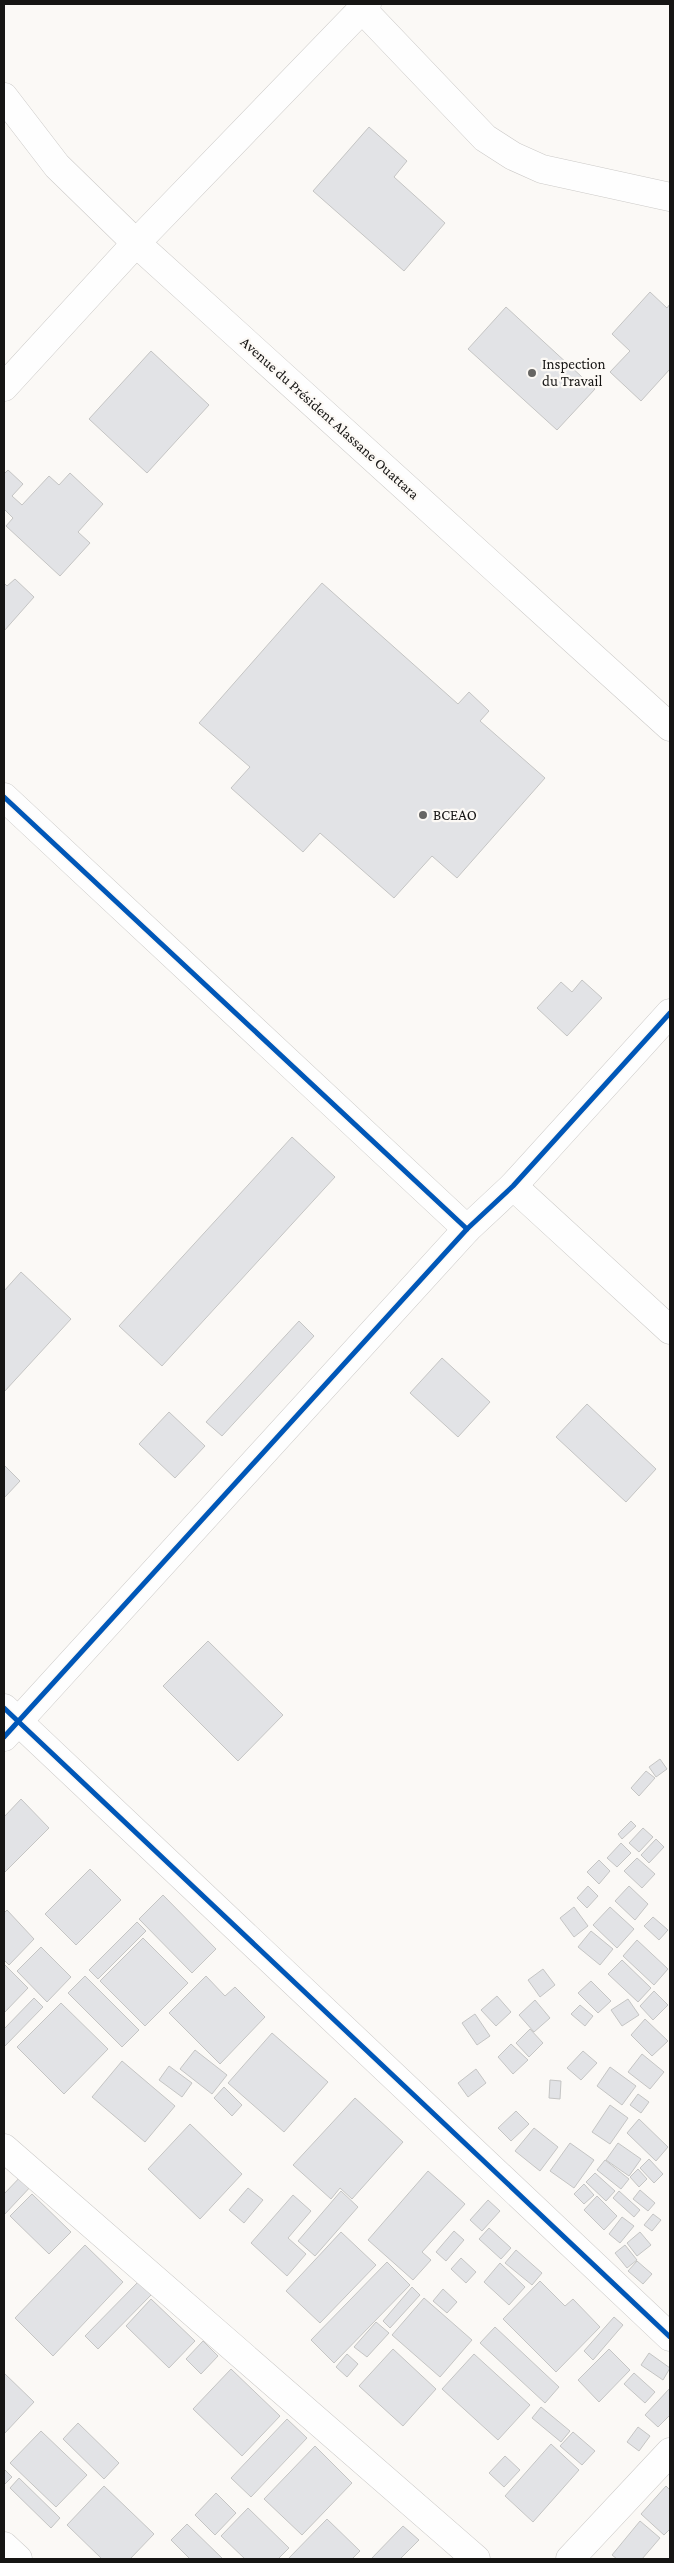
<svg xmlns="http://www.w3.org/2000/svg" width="674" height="2563" font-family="'Crimson Pro',serif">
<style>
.building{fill:#e2e3e6;stroke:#c5c5c4}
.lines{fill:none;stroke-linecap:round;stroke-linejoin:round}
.street-casing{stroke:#cccac8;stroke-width:29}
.primary-casing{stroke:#cccac8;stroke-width:29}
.street{stroke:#fefefe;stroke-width:28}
.primary{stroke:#fefefe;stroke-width:28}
.cycleway-casing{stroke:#fcf9f5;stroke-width:8}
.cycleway{stroke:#0057b8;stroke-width:5}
.poi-dot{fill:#666563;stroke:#fcf9f5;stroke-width:2}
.labels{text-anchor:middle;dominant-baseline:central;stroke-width:4.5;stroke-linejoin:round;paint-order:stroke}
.poi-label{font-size:15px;fill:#161514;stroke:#fcf9f5;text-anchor:start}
.street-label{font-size:15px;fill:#161514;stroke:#fcf9f5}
</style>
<rect width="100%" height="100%" fill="#fbf9f6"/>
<g class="building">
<path d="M369,127L407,161L394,177L445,223L404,271L313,191Z"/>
<path d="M650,292L667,308L670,304V369L641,401L610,372L630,351L612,334Z"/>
<path d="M506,307L595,389L557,430L468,349Z"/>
<path d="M151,351L209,405L147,473L89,419Z"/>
<path d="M8,470L23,484L12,496L22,505L49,476L59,485L70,473L103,504L78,532L90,543L60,576L6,526L13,518L4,509V474Z"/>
<path d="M15,579L34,597L4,631V583L7,586Z"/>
<path d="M322,583L458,704L469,692L489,711L480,721L545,778L457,878L432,856L394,898L320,833L303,852L231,788L250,767L199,723Z"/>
<path d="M582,980L602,998L567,1036L537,1008L561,982L572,992Z"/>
<path d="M292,1137L335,1177L162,1366L119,1326Z"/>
<path d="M21,1272L71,1319L4,1392V1291Z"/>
<path d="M299,1321L314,1336L222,1436L206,1422Z"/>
<path d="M442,1358L490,1402L458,1437L410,1393Z"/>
<path d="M587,1404L656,1469L626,1502L556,1437Z"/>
<path d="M169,1412L205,1446L175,1478L139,1444Z"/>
<path d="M4,1465L20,1481L4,1498Z"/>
<path d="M208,1641L283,1715L238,1761L163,1686Z"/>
<path d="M660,1759L667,1769L656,1777L649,1767Z"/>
<path d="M646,1771L655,1778L639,1796L631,1788Z"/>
<path d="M21,1799L49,1828L4,1873V1817Z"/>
<path d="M631,1821L636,1826L622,1839L618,1834Z"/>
<path d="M643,1828L653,1837L639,1852L629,1843Z"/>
<path d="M656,1839L664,1847L649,1863L641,1855Z"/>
<path d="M621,1843L631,1853L617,1867L607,1858Z"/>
<path d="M637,1858L655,1874L642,1888L624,1871Z"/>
<path d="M599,1860L610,1871L599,1884L587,1872Z"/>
<path d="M90,1869L121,1900L76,1945L45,1914Z"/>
<path d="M588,1886L598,1896L587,1908L577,1898Z"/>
<path d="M629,1886L648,1904L635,1920L615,1901Z"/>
<path d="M163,1895L216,1949L192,1973L139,1919Z"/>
<path d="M574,1907L588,1926L574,1937L560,1918Z"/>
<path d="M610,1907L634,1929L617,1948L593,1925Z"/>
<path d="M7,1910L34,1939L9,1965L4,1960V1913Z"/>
<path d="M653,1917L668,1930L659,1940L644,1926Z"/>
<path d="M137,1922L146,1931L98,1979L89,1970Z"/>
<path d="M591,1931L613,1949L600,1965L578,1947Z"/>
<path d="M143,1938L188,1983L145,2026L100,1981Z"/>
<path d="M637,1940L668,1969L654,1985L623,1956Z"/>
<path d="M41,1947L71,1977L47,2002L17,1971Z"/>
<path d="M622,1960L651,1988L638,2002L608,1974Z"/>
<path d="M4,1964L28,1988L4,2013Z"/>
<path d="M543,1969L555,1985L540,1997L528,1980Z"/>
<path d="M85,1976L139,2030L122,2047L68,1993Z"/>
<path d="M206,1976L225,1996L235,1987L265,2017L220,2064L169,2013Z"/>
<path d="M591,1981L611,2001L598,2013L578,1993Z"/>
<path d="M654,1991L668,2005L653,2020L640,2006Z"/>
<path d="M497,1996L511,2012L496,2026L481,2010Z"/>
<path d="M34,1998L43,2007L4,2047V2029Z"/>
<path d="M628,1999L639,2015L622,2026L611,2010Z"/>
<path d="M535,2000L550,2018L534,2032L519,2015Z"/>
<path d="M61,2003L108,2049L64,2094L17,2047Z"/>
<path d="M580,2005L593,2016L585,2026L571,2014Z"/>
<path d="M475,2014L490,2036L477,2045L462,2023Z"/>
<path d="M645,2019L668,2041L652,2056L631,2035Z"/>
<path d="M530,2029L543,2043L529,2057L516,2043Z"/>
<path d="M272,2033L328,2082L284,2132L228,2083Z"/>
<path d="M511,2044L528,2060L513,2074L498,2057Z"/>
<path d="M195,2050L227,2075L212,2094L180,2069Z"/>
<path d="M583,2051L597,2063L581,2080L567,2068Z"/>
<path d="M642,2054L664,2072L650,2089L628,2072Z"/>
<path d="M122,2061L175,2106L145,2142L92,2097Z"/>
<path d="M169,2066L192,2083L182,2097L159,2080Z"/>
<path d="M610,2067L636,2086L622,2105L597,2086Z"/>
<path d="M476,2069L486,2083L468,2097L458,2083Z"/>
<path d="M550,2080L561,2081L560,2099L549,2098Z"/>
<path d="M224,2087L242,2105L232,2116L214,2098Z"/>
<path d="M638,2094L649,2102L641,2113L630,2105Z"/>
<path d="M355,2098L403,2142L352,2199L340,2188L331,2199L293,2165Z"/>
<path d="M610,2105L628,2118L610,2144L592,2132Z"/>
<path d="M516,2111L529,2124L511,2141L498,2128Z"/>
<path d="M639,2119L668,2147L656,2161L627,2133Z"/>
<path d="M190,2124L242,2174L200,2219L148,2169Z"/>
<path d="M534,2128L558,2147L540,2171L515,2151Z"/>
<path d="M570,2143L594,2160L574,2188L550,2171Z"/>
<path d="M618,2143L641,2159L629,2176L606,2160Z"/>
<path d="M649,2159L663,2174L654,2183L640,2168Z"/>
<path d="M605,2160L629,2179L621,2189L597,2170Z"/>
<path d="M638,2169L647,2179L639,2187L630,2177Z"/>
<path d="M428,2171L465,2204L422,2252L431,2260L413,2280L368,2240Z"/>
<path d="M24,2173L34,2183L4,2215V2194Z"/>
<path d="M595,2173L615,2191L606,2201L586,2182Z"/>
<path d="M584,2184L594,2195L584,2204L574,2194Z"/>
<path d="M248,2188L263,2200L244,2223L229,2210Z"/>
<path d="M640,2190L655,2203L648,2211L633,2199Z"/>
<path d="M341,2191L358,2207L315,2256L298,2241Z"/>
<path d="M619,2191L640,2210L634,2217L613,2198Z"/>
<path d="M32,2194L71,2232L49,2254L10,2216Z"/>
<path d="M293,2195L311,2211L288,2238L306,2254L287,2276L251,2243Z"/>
<path d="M597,2196L617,2216L604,2230L584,2210Z"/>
<path d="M488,2200L500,2211L482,2231L470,2220Z"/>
<path d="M653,2214L661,2220L652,2231L644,2225Z"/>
<path d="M622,2217L634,2226L620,2243L609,2234Z"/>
<path d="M489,2228L511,2248L501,2259L479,2239Z"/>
<path d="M454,2231L464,2240L446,2261L436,2252Z"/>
<path d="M341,2232L376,2265L320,2323L286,2291Z"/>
<path d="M640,2232L651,2245L637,2256L627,2243Z"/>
<path d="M85,2245L123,2282L53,2356L15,2318Z"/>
<path d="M625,2245L637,2260L627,2268L615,2253Z"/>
<path d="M516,2250L542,2273L532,2285L505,2263Z"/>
<path d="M461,2258L476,2272L466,2283L451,2269Z"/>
<path d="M637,2261L652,2274L643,2284L628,2271Z"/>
<path d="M387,2262L410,2285L334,2363L311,2340Z"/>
<path d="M500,2263L525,2287L509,2305L484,2282Z"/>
<path d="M139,2281L152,2294L98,2349L85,2336Z"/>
<path d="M540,2281L565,2306L573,2299L600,2327L556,2372L503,2319Z"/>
<path d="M412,2287L420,2295L390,2328L383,2321Z"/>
<path d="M443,2289L457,2302L447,2313L433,2301Z"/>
<path d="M424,2298L472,2340L440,2377L392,2335Z"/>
<path d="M151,2299L195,2341L169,2368L126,2326Z"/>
<path d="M614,2317L623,2325L593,2360L584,2351Z"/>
<path d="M376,2322L389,2333L367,2357L354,2347Z"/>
<path d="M495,2327L559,2387L545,2403L480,2343Z"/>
<path d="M203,2341L218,2356L201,2374L186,2359Z"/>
<path d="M393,2349L436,2389L403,2426L359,2386Z"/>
<path d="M609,2349L630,2370L599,2402L578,2380Z"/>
<path d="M649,2353L670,2368L663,2380L641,2365Z"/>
<path d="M347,2354L358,2364L347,2377L336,2367Z"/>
<path d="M474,2354L530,2405L498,2440L442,2389Z"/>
<path d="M231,2369L280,2416L242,2456L193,2409Z"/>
<path d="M4,2373L34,2402L4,2434Z"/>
<path d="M634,2373L655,2392L645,2403L624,2384Z"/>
<path d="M670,2388V2415L658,2427L645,2415Z"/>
<path d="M541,2407L570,2431L561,2442L532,2418Z"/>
<path d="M287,2419L307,2438L251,2497L231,2478Z"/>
<path d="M78,2423L119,2463L104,2479L63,2439Z"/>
<path d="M638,2427L650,2436L639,2451L627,2442Z"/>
<path d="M41,2431L87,2475L56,2507L10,2463Z"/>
<path d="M573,2432L595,2451L582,2465L560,2446Z"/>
<path d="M551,2444L579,2470L533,2522L505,2496Z"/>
<path d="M315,2446L352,2483L302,2535L264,2499Z"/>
<path d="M505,2456L520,2470L504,2487L489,2473Z"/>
<path d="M4,2469L12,2477L4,2485Z"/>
<path d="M19,2478L60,2518L51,2528L10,2488Z"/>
<path d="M104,2486L154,2534L130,2559H102L67,2525Z"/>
<path d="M666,2486L670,2490V2529L664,2535L641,2514Z"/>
<path d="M216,2493L236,2513L215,2535L195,2515Z"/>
<path d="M248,2508L289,2548L278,2559H245L221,2536Z"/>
<path d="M327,2519L360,2551L352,2559H288Z"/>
<path d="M640,2521L660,2538L642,2559H617L612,2555Z"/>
<path d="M187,2524L223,2559H190L171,2540Z"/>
<path d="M403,2526L419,2540L400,2559H371Z"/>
</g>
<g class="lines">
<g class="street-casing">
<g id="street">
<path d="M362,9L485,138L513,156L542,169L670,197"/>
<path d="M4,387L136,243L367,4"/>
<path d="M4,797L467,1229"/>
<path d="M513,1186L670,1330"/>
<path d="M4,1708L670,2337"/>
<path d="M4,1737L467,1229L513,1186L670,1013"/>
<path d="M4,2148L476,2559"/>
<path d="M4,2546L18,2559"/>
<path d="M570,2559L670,2452"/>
</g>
</g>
<g class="primary-casing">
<path id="primary" d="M4,97L57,166L136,243L670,727"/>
</g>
<use href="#street" class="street"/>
<use href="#primary" class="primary"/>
<g class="cycleway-casing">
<g id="cycleway">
<path d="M4,797L467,1229"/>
<path d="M4,1708L670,2337"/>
<path d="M4,1737L467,1229L513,1186L670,1013"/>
</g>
</g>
<use href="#cycleway" class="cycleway"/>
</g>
<g class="poi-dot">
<circle cx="532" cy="373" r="5"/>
<circle cx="423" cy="815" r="5"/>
</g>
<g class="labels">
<g class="poi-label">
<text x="542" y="364">Inspection<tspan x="542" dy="17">du Travail</tspan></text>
<text x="433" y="815">BCEAO</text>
</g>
<g class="street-label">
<text transform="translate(330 418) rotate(42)">Avenue du Président Alassane Ouattara</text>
</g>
</g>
<rect width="674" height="2563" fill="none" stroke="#161514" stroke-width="10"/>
</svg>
